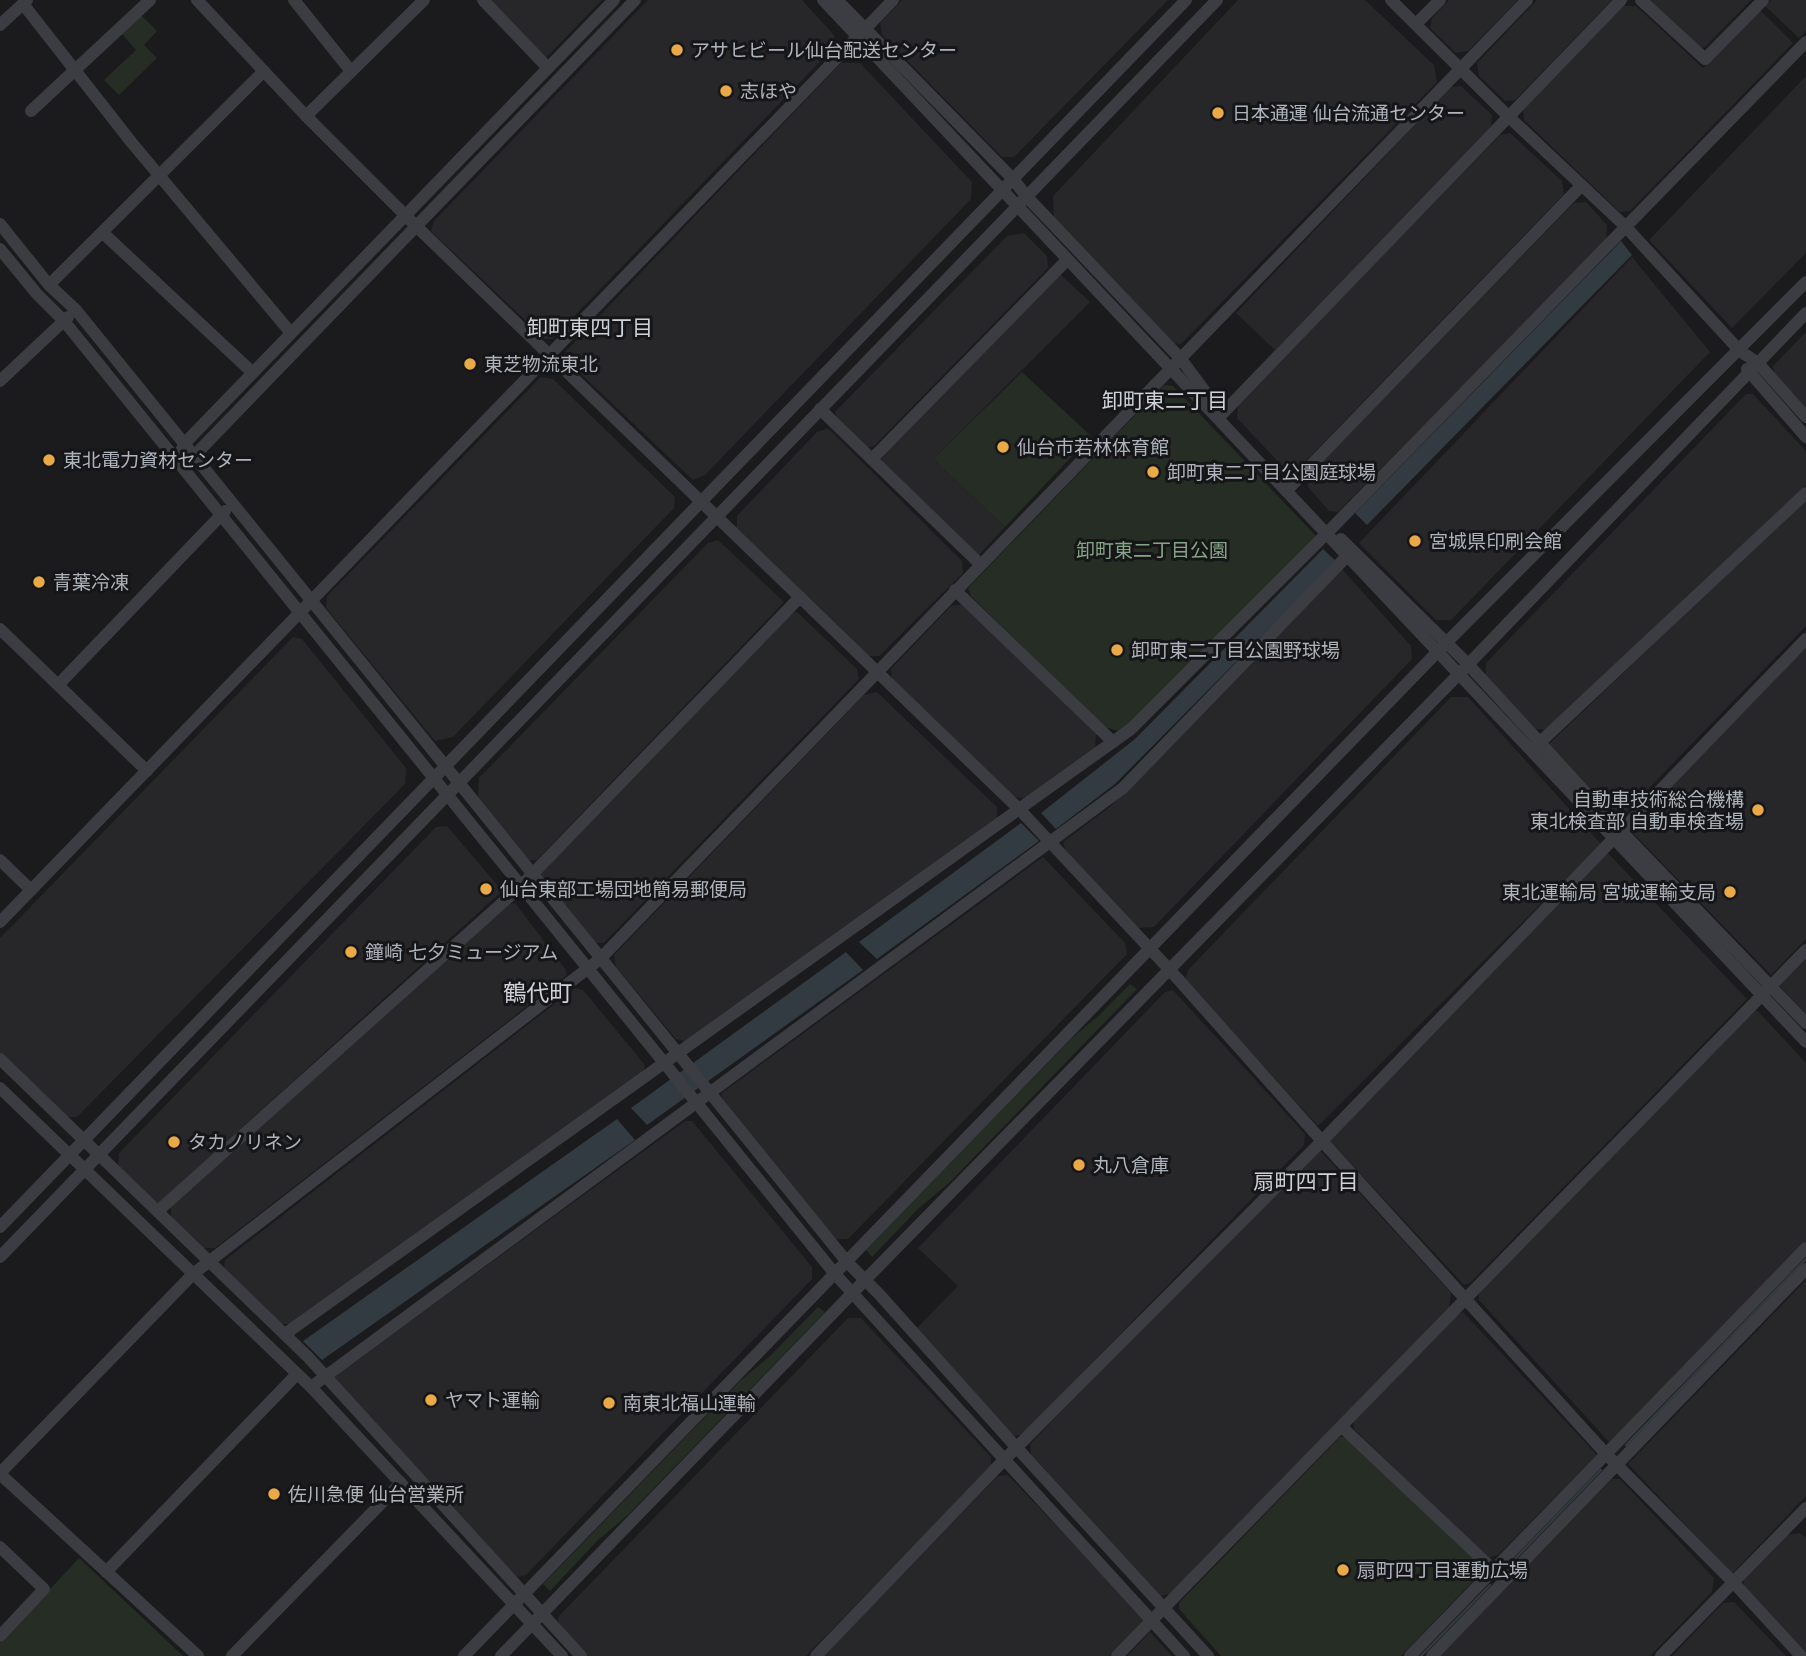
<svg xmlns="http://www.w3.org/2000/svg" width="1806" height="1656" font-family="Montserrat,'Noto Sans JP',sans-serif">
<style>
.built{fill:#27272a}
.green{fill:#252d25}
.water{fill:#313b41}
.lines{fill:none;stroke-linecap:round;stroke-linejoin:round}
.stream{stroke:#313b41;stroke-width:2.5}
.minor{stroke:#3c3d42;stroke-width:12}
.poi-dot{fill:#e9a947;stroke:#161618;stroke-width:2.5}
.labels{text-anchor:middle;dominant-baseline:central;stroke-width:6;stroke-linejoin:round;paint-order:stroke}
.poi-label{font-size:19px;fill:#aeb3bc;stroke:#161618;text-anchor:start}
.park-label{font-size:19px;fill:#86a587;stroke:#161618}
.neighbourhood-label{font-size:21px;fill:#cfd2d8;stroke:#161618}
.quarter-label{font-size:23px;fill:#cfd2d8;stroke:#161618}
</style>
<rect width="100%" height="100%" fill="#1b1b1d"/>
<g class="built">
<path d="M488,0H602L545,59Z"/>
<path d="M648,0H802L834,35L835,46L552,339H545L431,231L434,221Z"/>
<path d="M902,0H1168L1014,157H1002L882,35L880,23Z"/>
<path d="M1238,0H1365L1434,65L1437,82L1181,344L1172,343L1054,219L1053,196Z"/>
<path d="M1449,0H1518L1468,51L1456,53L1430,28L1432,18Z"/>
<path d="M1537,0H1612L1515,100L1505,101L1479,76L1477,63Z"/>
<path d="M1644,0H1751L1705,47L1697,49Z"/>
<path d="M1771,0H1806V31L1799,38L1765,6Z"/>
<path d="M1622,6H1636L1703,68L1759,9L1793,43L1630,211L1620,212L1524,120L1523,108Z"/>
<path d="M841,63H860L972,182L971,199L705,475L693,480L567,361L566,351Z"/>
<path d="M1806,76V253L1732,328L1649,240Z"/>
<path d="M1461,86L1492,115L1491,126L1275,350L1236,313L1451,87Z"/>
<path d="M1510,133L1562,181L1564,194L1301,466L1285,469L1237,418L1238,404L1500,135Z"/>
<path d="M1586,202L1607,225L1606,240L1338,512L1329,511L1308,487L1309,475L1574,203Z"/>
<path d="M1024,233L1047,256L1048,268L874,446L865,448L836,421L835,412L1007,236Z"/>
<path d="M1632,257L1710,352L1451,620H1436L1359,543Z"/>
<path d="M1061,275L1090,302L933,459L1005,527L979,555L882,465V458L1056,277Z"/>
<path d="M1806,332V410L1775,374L1773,366Z"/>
<path d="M541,377L553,379L675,497L674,508L453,737L435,741L326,608L327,596Z"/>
<path d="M1746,394H1753L1806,451V485L1548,730L1535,729L1486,677V663Z"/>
<path d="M828,428L962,561L963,573L879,656H868L737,528V516L817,432Z"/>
<path d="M1806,499V626L1619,819L1549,744Z"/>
<path d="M718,540L784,602L537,860H528L478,797L479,778L708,543Z"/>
<path d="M1342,569L1411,646L1412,659L1154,927L1136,928L1066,851L1063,842L1111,806Z"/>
<path d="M964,604L1096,734L1095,748L1024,798L1014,797L892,680L891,669L951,606Z"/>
<path d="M797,612L857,669L859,679L604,943H595L542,878L541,870L790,614Z"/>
<path d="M293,637L302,639L406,768L405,784L77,1117H66L0,1053V938Z"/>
<path d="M1806,644V939L1771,975L1629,829Z"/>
<path d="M877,692L997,807V818L685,1041L676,1039L616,967L614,955L864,695Z"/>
<path d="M1451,697H1468L1601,844L1318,1126L1185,980L1188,970Z"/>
<path d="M447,826L498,886L500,893L159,1203L152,1202L118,1170L119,1153L436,827Z"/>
<path d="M1606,851L1747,999L1470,1283L1464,1285L1330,1141Z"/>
<path d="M1043,857L1125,943L1127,954L848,1239H835L722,1099V1093Z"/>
<path d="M515,903L566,970V976L215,1248H201L171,1219V1207L509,904Z"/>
<path d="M1806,955V1014L1778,984Z"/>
<path d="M575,988L583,990L645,1065L643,1073L293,1324H278L224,1272L225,1260Z"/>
<path d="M1173,990L1305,1134L1304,1145L1022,1435L1012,1436L916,1329L958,1286L918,1248L1165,992Z"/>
<path d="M1755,1008L1806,1063V1241L1610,1443L1479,1300V1292Z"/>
<path d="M685,1121H692L812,1267V1279L526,1575L512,1578L334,1377Z"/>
<path d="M1319,1149L1451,1293L1449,1308L1172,1593L1161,1596L1031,1454L1030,1444L1314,1151Z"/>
<path d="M1806,1280V1496L1732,1574L1628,1464Z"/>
<path d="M1463,1312L1597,1455L1498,1555L1488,1558L1354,1429V1421L1456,1316Z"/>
<path d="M848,1318H861L991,1457V1467L806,1656H584L559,1629L558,1617Z"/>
<path d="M1008,1475L1145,1619L1109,1656H823L998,1476Z"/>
<path d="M1612,1479H1620L1714,1578L1712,1592L1650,1656H1439Z"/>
<path d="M1800,1533L1806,1538V1656L1744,1587L1743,1577L1785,1535Z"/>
<path d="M1734,1602L1786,1656H1672L1723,1603Z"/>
<path d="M1150,1632L1172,1656H1127Z"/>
</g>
<g class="green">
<path d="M140,14L157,31L144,45L157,58L119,95L104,80L136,50L121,33Z"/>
<path d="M1022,372L1091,436L1005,527L933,459Z"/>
<path d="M1164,385L1173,386L1316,536L1129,725L1118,731L1105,727L971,596L968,588Z"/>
<path d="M1130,984L1137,989L949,1183L919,1208L872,1257L866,1250L1073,1037L1098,1016Z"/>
<path d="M818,1307L825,1312L628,1515L597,1541L550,1591L543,1584L740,1381L770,1356Z"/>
<path d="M1340,1437H1347L1481,1565L1480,1574L1401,1656H1221L1179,1609V1603Z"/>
<path d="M79,1558L183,1656H0V1643Z"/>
</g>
<g class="water">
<path d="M1621,241L1632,255L1367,525L1355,513Z"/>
<path d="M1323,549L1336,561L1115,784L1056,829L1041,813L1135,739Z"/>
<path d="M1021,823L1039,841L877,959L859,942Z"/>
<path d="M846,952L863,970L647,1125L631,1108Z"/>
<path d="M617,1119L635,1140L322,1360L303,1341Z"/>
</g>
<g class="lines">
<g class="stream">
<path d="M1626,1445L1806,1259"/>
<path d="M1508,1566L1601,1470"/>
<path d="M1421,1656L1490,1585"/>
</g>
<g class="minor">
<path d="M197,0L306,116L416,226L1019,809L1169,969L1322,1141L1004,1460L816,1656"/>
<path d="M294,0L350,70"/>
<path d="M483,0L548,68"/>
<path d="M823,0L1806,1042"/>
<path d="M837,0L1013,179L1027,197L1181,359L1218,409"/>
<path d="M1391,0L1509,117L1625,226L1740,351L1758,363L1806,417"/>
<path d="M1641,0L1705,59L1763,0"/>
<path d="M23,4L132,143L291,333"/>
<path d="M1416,24L1440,0"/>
<path d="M0,25L27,0"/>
<path d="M31,111L150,0"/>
<path d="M306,116L424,0"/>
<path d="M0,224L49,285L76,310L847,1262L879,1294L1016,1447L1208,1656"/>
<path d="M103,233L253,373"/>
<path d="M0,249L37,294L64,321L835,1274L1184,1656"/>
<path d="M49,285L264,71"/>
<path d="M1747,369L1806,437"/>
<path d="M0,381L68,317"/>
<path d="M820,409L980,564"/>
<path d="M1222,414L1621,0"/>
<path d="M181,451L184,444L614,0"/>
<path d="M188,458L194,456L635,0"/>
<path d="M872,459L1067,260"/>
<path d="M1290,487L1581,186"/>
<path d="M1341,539L1467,663L1621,831L1806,1023"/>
<path d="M955,590L1113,742"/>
<path d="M0,629L147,771"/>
<path d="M58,685L225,511"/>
<path d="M1536,746L1806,493"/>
<path d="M0,860L31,890"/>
<path d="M0,922L893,0"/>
<path d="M0,1059L308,1357L581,1656"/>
<path d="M0,1088L311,1387L562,1656"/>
<path d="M158,1211L520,887L800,597"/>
<path d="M0,1227L1186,0"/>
<path d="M0,1257L1217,0"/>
<path d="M285,1334L1131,729L1326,534L1806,42"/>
<path d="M311,1387L1123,788L1351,552"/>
<path d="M1342,1427L1498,1574"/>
<path d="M0,1473L193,1274L600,959L1527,0"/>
<path d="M0,1474L198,1656"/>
<path d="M0,1547L44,1589L0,1636"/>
<path d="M106,1572L297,1374"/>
<path d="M232,1656L401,1483"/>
<path d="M464,1656L1446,643L1806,282"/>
<path d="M501,1656L866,1279L1458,675L1806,313"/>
<path d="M1117,1656L1806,950"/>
<path d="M1410,1656L1806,1248"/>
<path d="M1432,1656L1806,1269"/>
<path d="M1661,1656L1806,1508"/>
<path d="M1801,1656L1733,1582L1606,1454L1322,1141L1806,639"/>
</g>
</g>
<g class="poi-dot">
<circle cx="677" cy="50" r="7"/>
<circle cx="726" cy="91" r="7"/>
<circle cx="1218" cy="113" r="7"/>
<circle cx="470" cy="364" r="7"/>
<circle cx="1003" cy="447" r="7"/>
<circle cx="49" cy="460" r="7"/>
<circle cx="1153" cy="472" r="7"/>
<circle cx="1415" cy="541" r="7"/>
<circle cx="39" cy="582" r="7"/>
<circle cx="1117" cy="650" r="7"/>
<circle cx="1758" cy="810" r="7"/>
<circle cx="486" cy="889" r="7"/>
<circle cx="1730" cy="892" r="7"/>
<circle cx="351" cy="952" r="7"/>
<circle cx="174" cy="1142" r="7"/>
<circle cx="1079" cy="1165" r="7"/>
<circle cx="431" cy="1400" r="7"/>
<circle cx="609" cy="1403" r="7"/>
<circle cx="274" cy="1494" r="7"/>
<circle cx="1343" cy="1570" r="7"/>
</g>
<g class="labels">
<g class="poi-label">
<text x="691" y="50">アサヒビール仙台配送センター</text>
<text x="740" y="91">志ほや</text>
<text x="1232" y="113">日本通運 仙台流通センター</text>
<text x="484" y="364">東芝物流東北</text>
<text x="1017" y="447">仙台市若林体育館</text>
<text x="63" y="460">東北電力資材センター</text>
<text x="1167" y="472">卸町東二丁目公園庭球場</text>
<text x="1429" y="541">宮城県印刷会館</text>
<text x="53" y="582">青葉冷凍</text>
<text x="1131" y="650">卸町東二丁目公園野球場</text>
<text x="1744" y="799" text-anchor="end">自動車技術総合機構<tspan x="1744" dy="22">東北検査部 自動車検査場</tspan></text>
<text x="500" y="889">仙台東部工場団地簡易郵便局</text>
<text x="1716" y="892" text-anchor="end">東北運輸局 宮城運輸支局</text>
<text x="365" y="952">鐘崎 七夕ミュージアム</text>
<text x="188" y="1142">タカノリネン</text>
<text x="1093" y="1165">丸八倉庫</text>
<text x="445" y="1400">ヤマト運輸</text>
<text x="623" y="1403">南東北福山運輸</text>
<text x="288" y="1494">佐川急便 仙台営業所</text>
<text x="1357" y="1570">扇町四丁目運動広場</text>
</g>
<g class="park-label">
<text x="1152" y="550">卸町東二丁目公園</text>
</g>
<g class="neighbourhood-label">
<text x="590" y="327">卸町東四丁目</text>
<text x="1165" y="400">卸町東二丁目</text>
<text x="1306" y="1181">扇町四丁目</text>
</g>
<g class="quarter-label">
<text x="538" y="993">鶴代町</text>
</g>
</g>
</svg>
